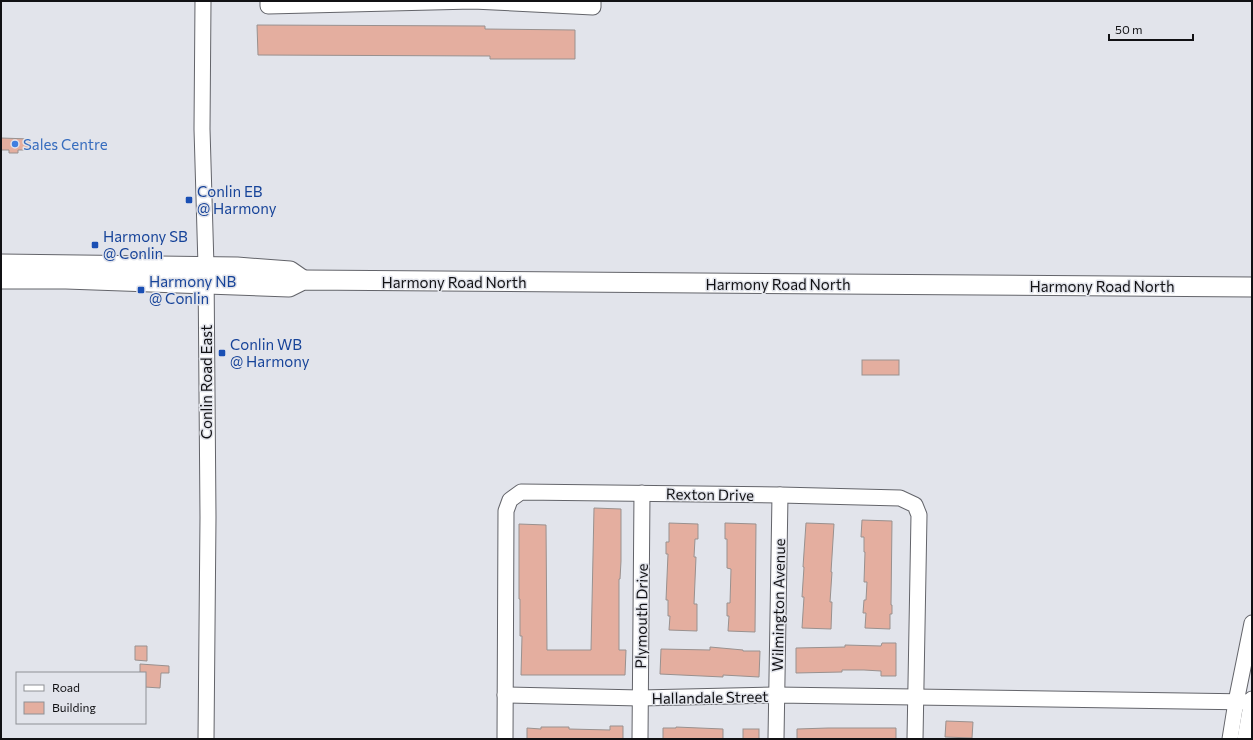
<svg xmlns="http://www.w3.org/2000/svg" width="1253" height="740" font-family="Commissioner,sans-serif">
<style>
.building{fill:#e4ae9f;stroke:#99918f}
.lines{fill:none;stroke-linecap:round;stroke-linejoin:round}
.minor-casing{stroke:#63646a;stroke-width:17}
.major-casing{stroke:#63646a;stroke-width:21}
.minor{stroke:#fff;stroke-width:15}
.major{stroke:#fff;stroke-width:19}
.shop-dot{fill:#3f7fe0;stroke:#e2e4eb;stroke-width:1.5}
.transit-dot{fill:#1a4fb4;stroke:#e2e4eb;stroke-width:1.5}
.labels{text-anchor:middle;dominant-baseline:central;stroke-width:3;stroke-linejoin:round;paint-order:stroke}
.shop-label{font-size:15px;fill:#366cbe;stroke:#e2e4eb;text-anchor:start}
.transit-label{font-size:15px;fill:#164399;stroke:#e2e4eb;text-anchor:start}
.street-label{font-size:15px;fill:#111114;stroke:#e2e4eb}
</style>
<rect width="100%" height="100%" fill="#e2e4eb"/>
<g class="building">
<path d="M257,25L485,26V29L575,30V59H490V56L258,55Z"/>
<path d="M1,138L30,139V150H18V153H9V150H1Z"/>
<rect x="862" y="360" width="37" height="15"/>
<path d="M594,508L621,509V561L620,579H619V650H626L625,675H521L522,636H520V599H519V524L546,525L547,650H591Z"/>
<path d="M862,520L892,521L891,605H892V614H890V629L865,628L866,613H863L864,600H866L867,582H864L865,552H864V537H861Z"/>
<path d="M669,523L698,524V539H695L694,557H696L694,604H697V631L669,630L670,616H668V600H666L668,554H666V542H669Z"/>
<path d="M725,523L756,524L755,632L728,631L729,616H727V603H730L731,569L727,568V539H725Z"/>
<path d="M806,523L834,524L831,572H832L830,602H832L831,629L802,628L804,597H802L804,567H803Z"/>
<path d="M882,643H896V676H881V671L864,670H842V672L796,673V648L845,647V645L881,646Z"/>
<path d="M135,646H147V661L135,660Z"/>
<path d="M710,647L743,650V651H760L759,677L723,675V677L660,674L661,649L710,650Z"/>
<path d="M140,664L169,666V673H161L160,688L145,687V673H140Z"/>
<path d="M946,721L973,722L972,738L945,737Z"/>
<path d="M610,726H623V739H527V728L541,729V727H569V729L610,730Z"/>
<path d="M676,727L723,729V739H663V728H676Z"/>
<path d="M828,728H896V739H797V729Z"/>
<rect x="743" y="729" width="16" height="10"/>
</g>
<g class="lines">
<g class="minor-casing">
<g id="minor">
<path d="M203,1L202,129L206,266L208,517L206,739"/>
<path d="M268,1V6L473,1L593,7V1"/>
<path d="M505,695L640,698L776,695L1252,702"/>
<path d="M505,739L506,511L510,500L521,492L780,495L900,498L915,505L919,515L915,739"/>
<path d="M640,739L642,493"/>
<path d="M776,739L780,495"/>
<path d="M1230,739L1236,702L1252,623"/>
<path d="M1245,739L1252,699"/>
</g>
</g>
<g class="major-casing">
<g id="major">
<path d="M1,264L237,267L290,271L303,280"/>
<path d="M1,279H66L289,287L303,280L1252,287"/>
</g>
</g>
<use href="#minor" class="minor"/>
<use href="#major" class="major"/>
</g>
<circle class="shop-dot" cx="15" cy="144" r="4"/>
<g class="transit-dot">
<rect x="185" y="196" width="8" height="8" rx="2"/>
<rect x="91" y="241" width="8" height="8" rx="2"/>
<rect x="137" y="286" width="8" height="8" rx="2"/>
<rect x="218" y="349" width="8" height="8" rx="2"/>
</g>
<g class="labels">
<g class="shop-label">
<text x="23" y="144">Sales Centre</text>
</g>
<g class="transit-label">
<text x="197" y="191">Conlin EB<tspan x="197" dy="17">@ Harmony</tspan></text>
<text x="103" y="236">Harmony SB<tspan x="103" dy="17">@ Conlin</tspan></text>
<text x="149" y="281">Harmony NB<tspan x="149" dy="17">@ Conlin</tspan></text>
<text x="230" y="344">Conlin WB<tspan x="230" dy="17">@ Harmony</tspan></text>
</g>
<g class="street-label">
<text x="454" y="282">Harmony Road North</text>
<text x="778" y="284">Harmony Road North</text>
<text x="1102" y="286">Harmony Road North</text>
<text transform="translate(206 382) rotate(-90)">Conlin Road East</text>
<text transform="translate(710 494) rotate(1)">Rexton Drive</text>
<text transform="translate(778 605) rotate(-89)">Wilmington Avenue</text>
<text transform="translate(641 616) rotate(-89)">Plymouth Drive</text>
<text transform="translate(710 697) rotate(-1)">Hallandale Street</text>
</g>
</g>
<rect width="1253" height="740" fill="none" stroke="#111114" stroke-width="4"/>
<rect x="16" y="672" width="130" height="52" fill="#e2e4eb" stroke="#8e9095"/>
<rect x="24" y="685" width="20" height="6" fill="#ffffff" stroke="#8e9095"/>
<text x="52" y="692" font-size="12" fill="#111114">Road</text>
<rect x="24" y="702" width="20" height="12" fill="#e4ae9f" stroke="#8e9095"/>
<text x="52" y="712" font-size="12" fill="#111114">Building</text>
<path d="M1109 34v6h84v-6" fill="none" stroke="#111114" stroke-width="2"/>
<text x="1115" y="34" font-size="12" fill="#111114" stroke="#e2e4eb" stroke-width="3" paint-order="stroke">50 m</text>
</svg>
